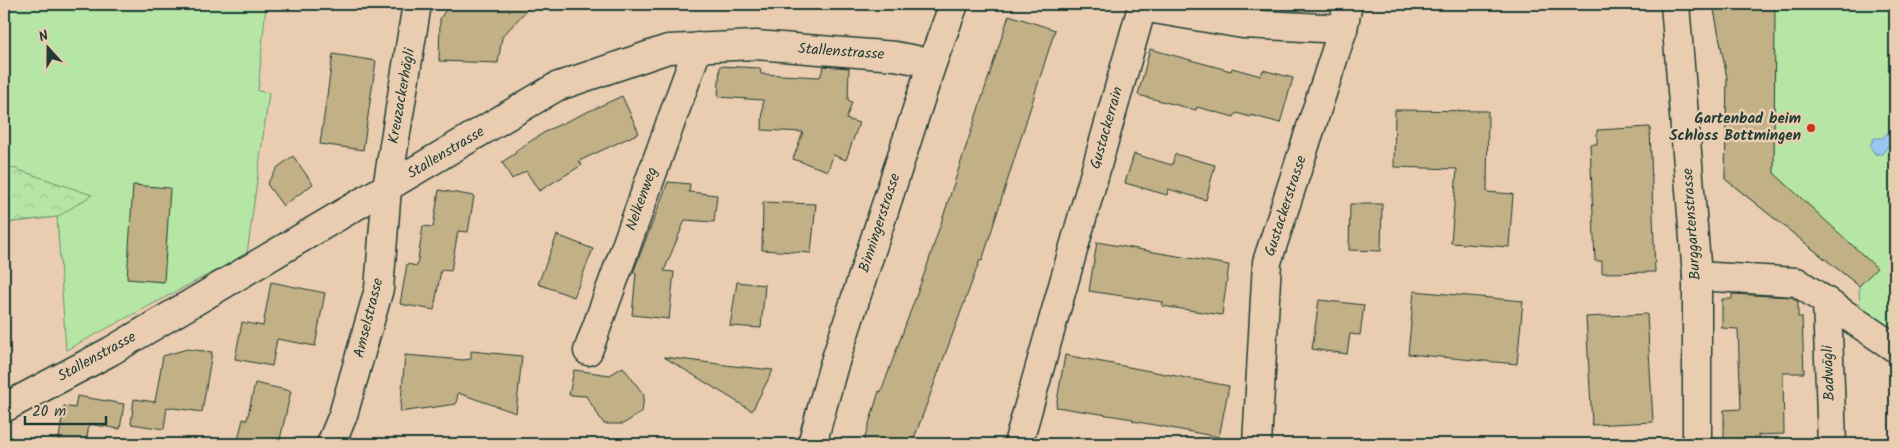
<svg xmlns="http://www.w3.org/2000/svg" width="1899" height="448" font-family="Kalam,sans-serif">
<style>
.green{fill:#b5e6a6;stroke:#6a926d}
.forest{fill:url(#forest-crowns);stroke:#6a926d}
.water{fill:url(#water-ripples);stroke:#6890a7}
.building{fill:#c2b086;stroke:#1f3d34}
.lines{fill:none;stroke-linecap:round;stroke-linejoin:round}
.minor-casing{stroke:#1f3d34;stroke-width:31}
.secondary-casing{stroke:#1f3d34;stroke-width:31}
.minor{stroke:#eacdb1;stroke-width:28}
.secondary{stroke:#eacdb1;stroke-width:28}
.poi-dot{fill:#c8321e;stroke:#eacdb1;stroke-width:2}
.labels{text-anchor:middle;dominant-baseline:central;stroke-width:5;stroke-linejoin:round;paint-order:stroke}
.street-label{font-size:15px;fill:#1f3d34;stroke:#eacdb1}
.poi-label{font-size:15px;font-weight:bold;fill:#1f3d34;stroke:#eacdb1;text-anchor:end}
</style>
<defs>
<pattern id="forest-crowns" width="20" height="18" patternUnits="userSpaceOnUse" patternTransform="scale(1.25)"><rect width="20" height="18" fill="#b5e6a6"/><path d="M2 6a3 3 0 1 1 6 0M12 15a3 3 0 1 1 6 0" fill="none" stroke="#9bc690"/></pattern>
<pattern id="water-ripples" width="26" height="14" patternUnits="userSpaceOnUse" patternTransform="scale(1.25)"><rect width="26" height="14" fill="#99c7f4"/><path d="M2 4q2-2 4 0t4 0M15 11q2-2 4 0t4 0" fill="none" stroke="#7ca3c6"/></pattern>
</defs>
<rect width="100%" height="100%" fill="#eacdb1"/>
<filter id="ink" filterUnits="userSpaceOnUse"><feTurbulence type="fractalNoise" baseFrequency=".02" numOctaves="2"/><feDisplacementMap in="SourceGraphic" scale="10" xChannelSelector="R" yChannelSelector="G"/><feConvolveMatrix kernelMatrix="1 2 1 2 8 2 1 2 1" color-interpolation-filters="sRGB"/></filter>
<g filter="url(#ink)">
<g class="green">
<path d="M4,4H266L258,91L269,93L247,254L66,350L57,217L4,223Z"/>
<path d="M1713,4H1895V339L1860,313L1859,286L1725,179L1727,78Z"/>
</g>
<path class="forest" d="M4,165L92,195L57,217L4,223Z"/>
<path class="water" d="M1895,112V163L1889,154L1890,147L1888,146L1882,154H1875L1870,146L1874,138H1883L1893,127L1891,118Z"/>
<g class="building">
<path d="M449,4H532L502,37L498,63L439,61L440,19Z"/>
<path d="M1713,4H1775L1774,173L1877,268L1859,286L1725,179L1727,78Z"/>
<path d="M1009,15L1055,30L982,261L980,260L912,444H863L879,391L881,392L927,266Z"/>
<path d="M1150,49L1231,71L1232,68L1261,76L1263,70L1293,78L1280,123L1251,115V117L1236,113L1234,117L1197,107L1196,110L1138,95Z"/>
<path d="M333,54L376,61L363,150L320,144Z"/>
<path d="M720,66L760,68L761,74L820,77L824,66L849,68L848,100L852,102L846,119L859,123L846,160L833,155L828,171L793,159L803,132L762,130L763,100L718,97Z"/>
<path d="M622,96L639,133L579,161L582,165L539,191L526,171L512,179L502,162L516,153L515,151L550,129Z"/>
<path d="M1395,110L1488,111L1487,192L1513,194L1509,247L1451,243L1457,169L1394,167Z"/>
<path d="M1650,127L1655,272L1602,273V261H1595L1590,144H1597V130Z"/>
<path d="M1134,154L1172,165L1175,154L1215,165L1206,200L1168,189L1167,195L1125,183Z"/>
<path d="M293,156L313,184L283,206L267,184L278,167Z"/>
<path d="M668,182L690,184L689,192L717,195L714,222L685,220L664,271L674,272L669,319L632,315L636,273H633Z"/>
<path d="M133,185L170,188L164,282L127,279Z"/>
<path d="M439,190L474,196L468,232L458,231L451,271L441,270L434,310L400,304L407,264L417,266L423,226L433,227Z"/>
<path d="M763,202L816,204L811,253L762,250Z"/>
<path d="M1350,204H1382L1381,251L1349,250Z"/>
<path d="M557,235L593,249L574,297L538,284Z"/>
<path d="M1097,242L1229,265L1222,315L1162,306L1163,302L1089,291Z"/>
<path d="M271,282L325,293L315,346L277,339L272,366L235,359L242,322L263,326Z"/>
<path d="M737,282L765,285L761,328L730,326Z"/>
<path d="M1414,291L1523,301L1517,364L1408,354Z"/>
<path d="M1732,294L1792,297L1798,302V317H1802L1804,373H1783L1784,434L1758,435V444H1724V410L1741,409L1738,329L1722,328V299H1732Z"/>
<path d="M1319,300L1364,305L1360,335L1350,334L1347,354L1312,349Z"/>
<path d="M1647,314L1653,422L1592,425L1586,317Z"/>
<path d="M187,349L212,352L202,412L167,407L164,429L131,424L134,399L155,402L163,356Z"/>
<path d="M471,351L522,356L516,413L458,393L456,404L400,412L405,355L463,360L471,359Z"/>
<path d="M1065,355L1229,386L1219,437L1133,421V419L1056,407Z"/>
<path d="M664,357L734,366L773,370L752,411Z"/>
<path d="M623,367L644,395L642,412L623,424H604L586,396L569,395L574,370L610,375Z"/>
<path d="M255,383L291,391L279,444H237L243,419L247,420Z"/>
<path d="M77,396L124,404L120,429L89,424L86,444H58L64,406L75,408Z"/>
</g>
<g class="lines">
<g class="minor-casing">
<g id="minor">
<path d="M1675,4L1697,276V444"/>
<path d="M1697,276L1797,282L1895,348"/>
<path d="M1827,302L1832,444"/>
<path d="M588,351L698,47"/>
<path d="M4,408L111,351L556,87L668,49L756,45L895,56L932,63"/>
<path d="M331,444L343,415L379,289L387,188L417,4"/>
<path d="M1018,444L1142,7L1243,24L1343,29"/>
<path d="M1257,444L1267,262L1343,29L1348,4"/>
</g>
</g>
<g class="secondary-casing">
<path id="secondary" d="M812,444L833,368L932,63L954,4"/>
</g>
<use href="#minor" class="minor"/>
<use href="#secondary" class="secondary"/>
</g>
</g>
<circle class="poi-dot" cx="1811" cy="128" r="5"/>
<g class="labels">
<g class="street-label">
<text transform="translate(841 52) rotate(4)">Stallenstrasse</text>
<text transform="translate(402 96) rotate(-80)">Kreuzackerhägli</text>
<text transform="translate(1107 128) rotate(-74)">Gustackerrain</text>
<text transform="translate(446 153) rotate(-31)">Stallenstrasse</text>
<text transform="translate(642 199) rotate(-70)">Nelkenweg</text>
<text transform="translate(1286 206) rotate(-72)">Gustackerstrasse</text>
<text transform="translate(880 223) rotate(-72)">Binningerstrasse</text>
<text transform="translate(1692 224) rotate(-94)">Burggartenstrasse</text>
<text transform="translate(369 318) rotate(-76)">Amselstrasse</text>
<text transform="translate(97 357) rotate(-29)">Stallenstrasse</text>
<text transform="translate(1829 373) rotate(-92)">Badwägli</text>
</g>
<g class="poi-label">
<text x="1801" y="119">Gartenbad beim<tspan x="1801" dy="17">Schloss Bottmingen</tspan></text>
</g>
</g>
<rect width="1899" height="448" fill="none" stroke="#eacdb1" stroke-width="20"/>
<rect x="10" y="10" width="1879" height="428" fill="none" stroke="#1f3d34" stroke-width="2" filter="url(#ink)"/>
<g transform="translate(48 48) rotate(339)" stroke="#eacdb1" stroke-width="4" paint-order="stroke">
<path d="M0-4L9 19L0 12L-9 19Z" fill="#1f3d34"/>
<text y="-8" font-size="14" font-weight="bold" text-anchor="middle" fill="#1f3d34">N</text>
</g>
<path d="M25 416v8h81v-8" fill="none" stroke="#1f3d34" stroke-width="2.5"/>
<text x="32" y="416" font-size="15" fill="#1f3d34" stroke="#eacdb1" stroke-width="4" paint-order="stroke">20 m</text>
</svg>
